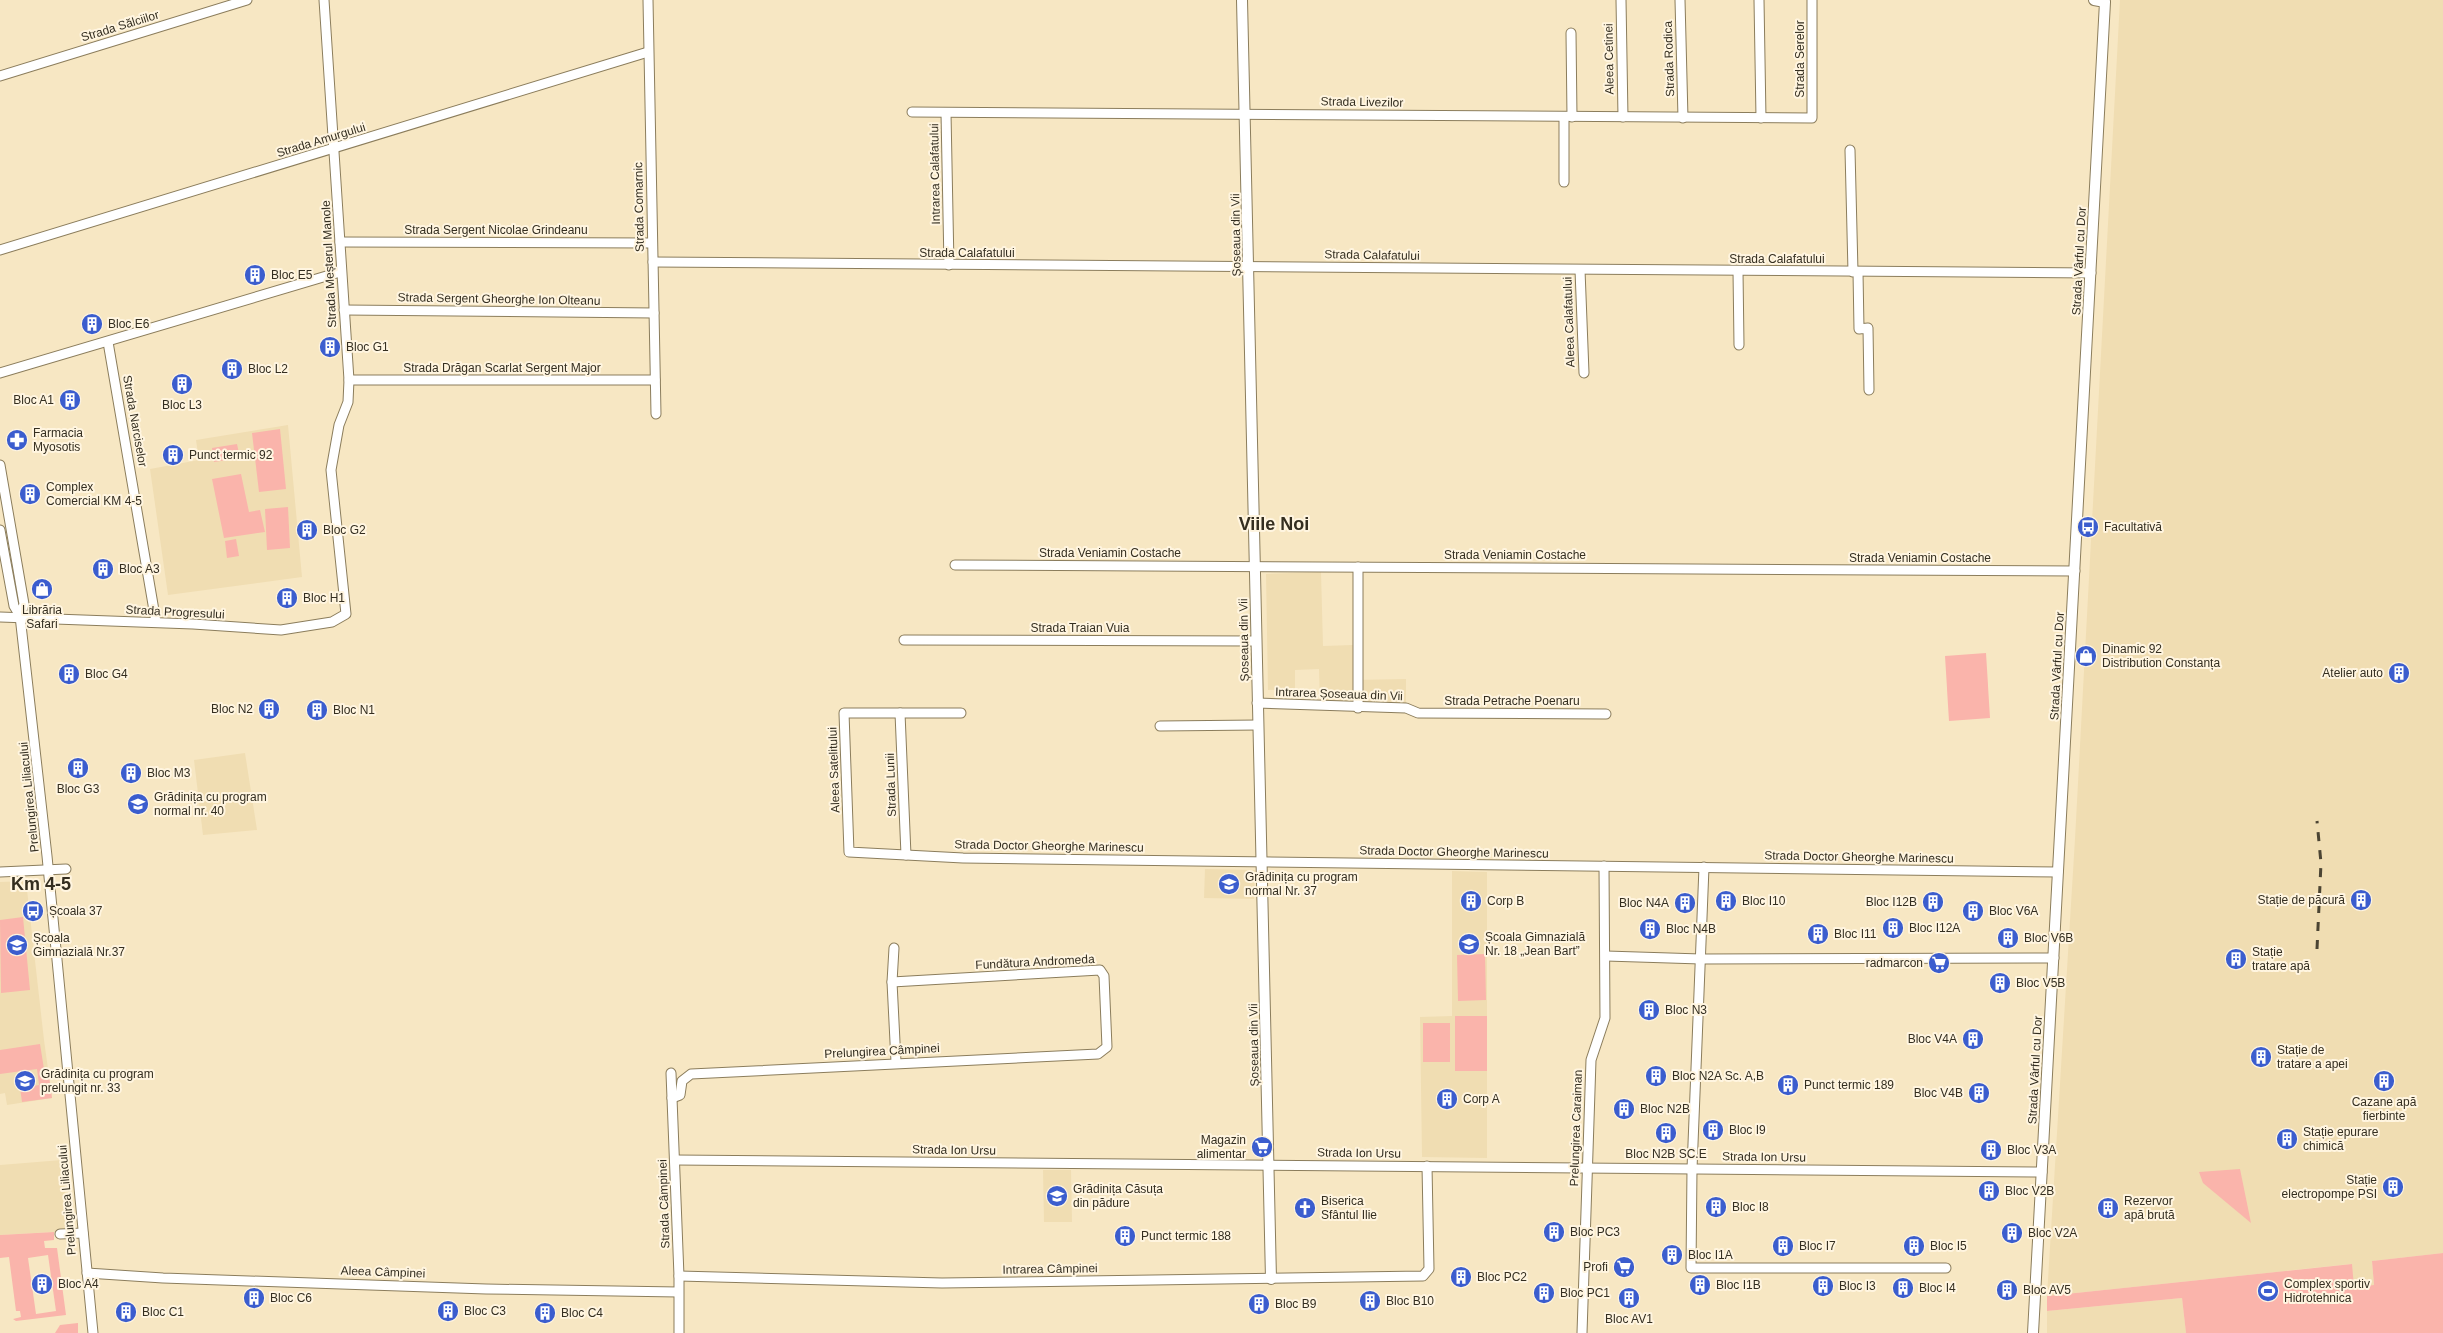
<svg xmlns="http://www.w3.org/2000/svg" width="2443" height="1333" font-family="Arial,sans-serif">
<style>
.built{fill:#f0ddb2}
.green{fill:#fab4ab;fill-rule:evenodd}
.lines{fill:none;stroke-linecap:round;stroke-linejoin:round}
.minor-casing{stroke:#8b7d5c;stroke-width:11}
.tertiary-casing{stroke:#8b7d5c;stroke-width:12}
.minor{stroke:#fff;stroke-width:9}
.tertiary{stroke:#fff;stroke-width:10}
.rail{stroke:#4b4433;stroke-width:3;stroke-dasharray:9 9;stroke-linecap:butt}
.labels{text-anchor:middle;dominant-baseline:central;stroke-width:4;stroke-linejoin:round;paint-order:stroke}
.street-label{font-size:12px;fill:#342e20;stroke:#fff5e0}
.poi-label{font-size:12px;fill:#342e20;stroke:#fff5e0;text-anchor:start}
.district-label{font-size:18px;font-weight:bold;fill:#342e20;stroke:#fff5e0}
</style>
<rect width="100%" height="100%" fill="#f7e7c3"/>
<g class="built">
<path d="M2120,0H2443V1253L2372,1261L2374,1285L2354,1287L2351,1264L2047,1296L2075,839Z"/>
<path d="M288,425L302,577L168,595L150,469L199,460L196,440Z"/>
<path d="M1321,572L1323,646L1353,645V680L1406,679V704H1320L1319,669L1295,670V689L1268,690L1266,574Z"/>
<path d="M245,753L257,830L203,835L194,760Z"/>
<path d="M1205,869L1255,870L1254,899L1204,898Z"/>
<path d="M1452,871L1487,872V1158L1422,1157L1420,1017L1452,1016Z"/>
<path d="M26,881L44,1040L52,1098L7,1105L5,1093L0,1094V882Z"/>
<path d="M62,1160L69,1231L0,1235V1165Z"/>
<path d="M1043,1170H1071L1072,1222H1044Z"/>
<path d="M2182,1298L2186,1333H2047V1311Z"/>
</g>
<g class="green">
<path d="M280,429L286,489L259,492L252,433Z"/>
<path d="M237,444L240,458L214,462L212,448Z"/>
<path d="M241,474L249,512L260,510L265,532L224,538L212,479Z"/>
<path d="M288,507L290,548L267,550L265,509Z"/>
<path d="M236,539L239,556L227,558L225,541Z"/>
<path d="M1986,653L1990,718L1949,721L1945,656Z"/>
<path d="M23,917L30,990L1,993L0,920Z"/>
<path d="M1485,954L1486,1000L1458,1001L1457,955Z"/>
<rect x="1455" y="1016" width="32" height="55"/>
<rect x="1423" y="1023" width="27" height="39"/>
<path d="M40,1044L44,1069H48L52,1098L22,1102L20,1088L39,1085L37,1069L0,1074V1050Z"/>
<path d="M2240,1169L2251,1223L2203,1183L2199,1172Z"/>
<path d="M54,1232V1240L44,1241L45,1248H57L66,1315L16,1321L13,1319L21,1317L20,1311H16L9,1257L0,1258V1235ZM48,1255L56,1311L36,1314L28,1258Z"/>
<path d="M2443,1253V1333H2186L2182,1298L2047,1311V1296L2352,1264L2354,1287L2374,1285L2372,1261Z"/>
<path d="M78,1323V1333H55L60,1325Z"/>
</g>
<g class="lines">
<g class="minor-casing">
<g id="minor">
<path d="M648,0L656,414"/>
<path d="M1621,0L1623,117"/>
<path d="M1680,0L1683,118"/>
<path d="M1759,0L1761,118"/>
<path d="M1571,33L1572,117"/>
<path d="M0,76L247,0"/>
<path d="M912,112L1812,118V0"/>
<path d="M946,113L949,265"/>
<path d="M1850,150L1853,272"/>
<path d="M1564,182V117"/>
<path d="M340,242L652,243"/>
<path d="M0,250L648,52"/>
<path d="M653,262L2091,273"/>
<path d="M1580,270L1584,373"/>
<path d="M1738,271L1739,345"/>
<path d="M1858,272L1859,329L1868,328L1869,390"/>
<path d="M344,310L654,313"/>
<path d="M108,342L156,622"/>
<path d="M0,373L340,272"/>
<path d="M349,380H655"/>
<path d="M0,465L24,604L20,616L47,856L93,1333"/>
<path d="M0,530L14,606L20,616"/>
<path d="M955,565L2075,571"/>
<path d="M0,617L193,624L281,630L332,622L346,614L331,470L339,425L348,402L349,380L324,0"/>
<path d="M904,640L1256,641"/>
<path d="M1257,703L1406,708L1418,713L1606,714"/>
<path d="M1358,708V567"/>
<path d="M900,713L906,855"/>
<path d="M961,713H844L849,852L963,858L2058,872"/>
<path d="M1160,726L1258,725"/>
<path d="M1704,867L1692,1169L1691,1268H1946"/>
<path d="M0,872L66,869"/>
<path d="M894,948L892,982L896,1062"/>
<path d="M1606,956L1701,959L2054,958"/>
<path d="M671,1073L679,1276V1333"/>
<path d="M672,1098L680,1095L682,1081L691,1074L1098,1054L1107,1047L1104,976L1100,970L892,982"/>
<path d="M675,1160L2042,1172"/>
<path d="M60,1234L83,1233"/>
<path d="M87,1273L163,1278L486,1289L678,1292"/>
<path d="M679,1276L942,1283L1423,1276L1429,1269L1427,1166"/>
<path d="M1582,1333L1591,1060L1605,1018L1604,866"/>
</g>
</g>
<g class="tertiary-casing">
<g id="tertiary">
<path d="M1242,0L1271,1279"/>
<path d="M2033,1333L2105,2L2094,0"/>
</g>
</g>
<use href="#minor" class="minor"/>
<use href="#tertiary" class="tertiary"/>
<path class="rail" d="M2317,949L2321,863L2317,821"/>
</g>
<defs>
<g id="building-disc" transform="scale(1.125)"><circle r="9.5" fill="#3b5dce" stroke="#fff5e0"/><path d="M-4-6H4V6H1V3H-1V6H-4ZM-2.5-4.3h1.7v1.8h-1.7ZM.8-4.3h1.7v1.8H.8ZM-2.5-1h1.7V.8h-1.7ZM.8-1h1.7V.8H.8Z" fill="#fff"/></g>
<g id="pharmacy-disc" transform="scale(1.125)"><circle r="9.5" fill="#3b5dce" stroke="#fff5e0"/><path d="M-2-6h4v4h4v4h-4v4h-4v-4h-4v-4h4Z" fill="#fff"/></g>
<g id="bus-disc" transform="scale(1.125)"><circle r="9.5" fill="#3b5dce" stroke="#fff5e0"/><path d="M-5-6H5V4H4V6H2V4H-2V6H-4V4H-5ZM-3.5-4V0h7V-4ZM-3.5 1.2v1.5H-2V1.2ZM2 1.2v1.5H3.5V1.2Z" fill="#fff"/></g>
<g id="shop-disc" transform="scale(1.125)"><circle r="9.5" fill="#3b5dce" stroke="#fff5e0"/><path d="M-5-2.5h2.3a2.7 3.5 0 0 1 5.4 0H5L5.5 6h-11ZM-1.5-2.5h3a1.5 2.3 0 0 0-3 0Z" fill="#fff"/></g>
<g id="school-disc" transform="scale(1.125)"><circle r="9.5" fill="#3b5dce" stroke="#fff5e0"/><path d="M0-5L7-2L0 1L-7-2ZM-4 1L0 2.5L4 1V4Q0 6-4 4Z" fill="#fff"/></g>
<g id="supermarket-disc" transform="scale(1.125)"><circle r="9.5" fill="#3b5dce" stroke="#fff5e0"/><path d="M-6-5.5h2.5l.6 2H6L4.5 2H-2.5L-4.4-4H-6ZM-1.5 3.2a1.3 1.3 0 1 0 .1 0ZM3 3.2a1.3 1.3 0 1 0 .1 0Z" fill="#fff"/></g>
<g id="church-disc" transform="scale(1.125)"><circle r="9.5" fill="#3b5dce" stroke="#fff5e0"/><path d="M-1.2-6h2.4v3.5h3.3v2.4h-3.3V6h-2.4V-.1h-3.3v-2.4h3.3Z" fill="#fff"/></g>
<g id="stadium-disc" transform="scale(1.125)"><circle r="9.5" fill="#3b5dce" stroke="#fff5e0"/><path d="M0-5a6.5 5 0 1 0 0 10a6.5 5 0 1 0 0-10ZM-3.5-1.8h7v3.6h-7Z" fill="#fff"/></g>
</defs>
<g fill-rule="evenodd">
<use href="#building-disc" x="255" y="275"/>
<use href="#building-disc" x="92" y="324"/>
<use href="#building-disc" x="330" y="347"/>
<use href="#building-disc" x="232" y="369"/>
<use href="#building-disc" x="182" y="384"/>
<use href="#building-disc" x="70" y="400"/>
<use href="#pharmacy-disc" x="17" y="440"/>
<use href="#building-disc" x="173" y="455"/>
<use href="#building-disc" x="30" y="494"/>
<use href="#bus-disc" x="2088" y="527"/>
<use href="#building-disc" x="307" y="530"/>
<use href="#building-disc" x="103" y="569"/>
<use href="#shop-disc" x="42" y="589"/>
<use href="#building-disc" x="287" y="598"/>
<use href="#shop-disc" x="2086" y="656"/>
<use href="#building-disc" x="2399" y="673"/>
<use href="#building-disc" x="69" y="674"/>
<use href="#building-disc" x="269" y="709"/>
<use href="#building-disc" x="317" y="710"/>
<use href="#building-disc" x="78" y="768"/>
<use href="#building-disc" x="131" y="773"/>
<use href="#school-disc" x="138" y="804"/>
<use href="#school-disc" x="1229" y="884"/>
<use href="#building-disc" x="2361" y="900"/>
<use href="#building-disc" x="1471" y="901"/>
<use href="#building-disc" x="1726" y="901"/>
<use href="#building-disc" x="1933" y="902"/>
<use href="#building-disc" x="1685" y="903"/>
<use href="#bus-disc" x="33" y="911"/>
<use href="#building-disc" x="1973" y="911"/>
<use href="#building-disc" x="1893" y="928"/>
<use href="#building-disc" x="1650" y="929"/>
<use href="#building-disc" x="1818" y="934"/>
<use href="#building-disc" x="2008" y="938"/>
<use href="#school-disc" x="1469" y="944"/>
<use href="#school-disc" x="17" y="945"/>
<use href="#building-disc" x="2236" y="959"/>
<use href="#supermarket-disc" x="1939" y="963"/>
<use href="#building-disc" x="2000" y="983"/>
<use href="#building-disc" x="1649" y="1010"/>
<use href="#building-disc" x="1973" y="1039"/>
<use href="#building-disc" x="2261" y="1057"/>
<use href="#building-disc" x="1656" y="1076"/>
<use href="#school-disc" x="25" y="1081"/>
<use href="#building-disc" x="2384" y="1081"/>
<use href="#building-disc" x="1788" y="1085"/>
<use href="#building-disc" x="1979" y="1093"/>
<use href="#building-disc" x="1447" y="1099"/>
<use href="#building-disc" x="1624" y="1109"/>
<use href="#building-disc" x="1713" y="1130"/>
<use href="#building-disc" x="1666" y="1133"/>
<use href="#building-disc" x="2287" y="1139"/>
<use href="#supermarket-disc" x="1262" y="1147"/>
<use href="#building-disc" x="1991" y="1150"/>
<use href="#building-disc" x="2393" y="1187"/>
<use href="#building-disc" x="1989" y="1191"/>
<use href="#school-disc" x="1057" y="1196"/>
<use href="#building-disc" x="1716" y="1207"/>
<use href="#church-disc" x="1305" y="1208"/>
<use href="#building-disc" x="2108" y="1208"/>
<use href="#building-disc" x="1554" y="1232"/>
<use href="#building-disc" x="2012" y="1233"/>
<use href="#building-disc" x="1125" y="1236"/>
<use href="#building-disc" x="1783" y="1246"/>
<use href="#building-disc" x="1914" y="1246"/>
<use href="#building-disc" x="1672" y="1255"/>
<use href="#supermarket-disc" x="1624" y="1267"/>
<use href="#building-disc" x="1461" y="1277"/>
<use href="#building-disc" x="42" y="1284"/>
<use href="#building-disc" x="1700" y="1285"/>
<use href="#building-disc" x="1823" y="1286"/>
<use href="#building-disc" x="1903" y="1288"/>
<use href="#building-disc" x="2007" y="1290"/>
<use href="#stadium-disc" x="2268" y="1291"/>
<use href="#building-disc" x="1544" y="1293"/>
<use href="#building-disc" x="254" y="1298"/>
<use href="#building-disc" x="1629" y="1298"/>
<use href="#building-disc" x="1370" y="1301"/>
<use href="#building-disc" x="1259" y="1304"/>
<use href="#building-disc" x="448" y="1311"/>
<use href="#building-disc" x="126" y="1312"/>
<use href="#building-disc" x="545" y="1313"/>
</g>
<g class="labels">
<g class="street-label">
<text transform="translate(120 26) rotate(-17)">Strada Sălciilor</text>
<text transform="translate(1609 59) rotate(-91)">Aleea Cetinei</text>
<text transform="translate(1669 59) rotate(-92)">Strada Rodica</text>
<text transform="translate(1800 59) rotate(-90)">Strada Serelor</text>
<text transform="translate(1362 102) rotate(1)">Strada Livezilor</text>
<text transform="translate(321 140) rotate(-17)">Strada Amurgului</text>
<text transform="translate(935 174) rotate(-91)">Intrarea Calafatului</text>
<text transform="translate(639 207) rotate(-91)">Strada Comarnic</text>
<text x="496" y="230">Strada Sergent Nicolae Grindeanu</text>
<text transform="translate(1236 235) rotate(-91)">Șoseaua din Vii</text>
<text x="967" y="253">Strada Calafatului</text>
<text transform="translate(1372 255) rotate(1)">Strada Calafatului</text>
<text x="1777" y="259">Strada Calafatului</text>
<text transform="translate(2079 261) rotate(-87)">Strada Vârful cu Dor</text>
<text transform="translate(329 264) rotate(-93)">Strada Meșterul Manole</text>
<text transform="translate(499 299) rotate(1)">Strada Sergent Gheorghe Ion Olteanu</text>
<text transform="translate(1569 322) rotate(-92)">Aleea Calafatului</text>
<text x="502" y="368">Strada Drăgan Scarlat Sergent Major</text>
<text transform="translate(135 421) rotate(80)">Strada Narciselor</text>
<text x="1110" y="553">Strada Veniamin Costache</text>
<text x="1515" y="555">Strada Veniamin Costache</text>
<text x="1920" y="558">Strada Veniamin Costache</text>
<text transform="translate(175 612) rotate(3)">Strada Progresului</text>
<text x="1080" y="628">Strada Traian Vuia</text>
<text transform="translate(1244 640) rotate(-91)">Șoseaua din Vii</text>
<text transform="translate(2057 666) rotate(-87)">Strada Vârful cu Dor</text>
<text transform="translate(1339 694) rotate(2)">Intrarea Șoseaua din Vii</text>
<text x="1512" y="701">Strada Petrache Poenaru</text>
<text transform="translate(834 770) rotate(-92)">Aleea Satelitului</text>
<text transform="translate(891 785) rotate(-92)">Strada Lunii</text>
<text transform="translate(29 797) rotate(-96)">Prelungirea Liliacului</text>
<text transform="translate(1049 846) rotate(1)">Strada Doctor Gheorghe Marinescu</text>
<text transform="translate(1454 852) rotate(1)">Strada Doctor Gheorghe Marinescu</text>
<text transform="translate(1859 857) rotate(1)">Strada Doctor Gheorghe Marinescu</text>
<text transform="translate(1035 962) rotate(-3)">Fundătura Andromeda</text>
<text transform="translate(1254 1045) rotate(-91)">Șoseaua din Vii</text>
<text transform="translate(882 1051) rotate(-3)">Prelungirea Câmpinei</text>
<text transform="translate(2035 1070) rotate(-87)">Strada Vârful cu Dor</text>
<text transform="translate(1576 1128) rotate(-88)">Prelungirea Caraiman</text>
<text transform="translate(954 1150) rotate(1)">Strada Ion Ursu</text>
<text transform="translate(1359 1153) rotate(1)">Strada Ion Ursu</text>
<text transform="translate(1764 1157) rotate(1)">Strada Ion Ursu</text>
<text transform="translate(67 1200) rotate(-95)">Prelungirea Liliacului</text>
<text transform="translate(664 1204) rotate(-92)">Strada Câmpinei</text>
<text transform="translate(1050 1269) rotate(-1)">Intrarea Câmpinei</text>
<text transform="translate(383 1272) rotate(2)">Aleea Câmpinei</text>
</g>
<g class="poi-label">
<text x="271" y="275">Bloc E5</text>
<text x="108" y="324">Bloc E6</text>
<text x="346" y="347">Bloc G1</text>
<text x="248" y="369">Bloc L2</text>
<text x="54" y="400" text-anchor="end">Bloc A1</text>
<text x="182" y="405" text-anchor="middle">Bloc L3</text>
<text x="33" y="433">Farmacia<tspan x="33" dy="14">Myosotis</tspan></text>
<text x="189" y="455">Punct termic 92</text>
<text x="46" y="487">Complex<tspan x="46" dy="14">Comercial KM 4-5</tspan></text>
<text x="2104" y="527">Facultativă</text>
<text x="323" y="530">Bloc G2</text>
<text x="119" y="569">Bloc A3</text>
<text x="303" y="598">Bloc H1</text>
<text x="42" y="610" text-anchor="middle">Librăria<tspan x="42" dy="14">Safari</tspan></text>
<text x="2102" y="649">Dinamic 92<tspan x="2102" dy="14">Distribution Constanța</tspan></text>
<text x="2383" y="673" text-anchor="end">Atelier auto</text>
<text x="85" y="674">Bloc G4</text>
<text x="253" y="709" text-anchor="end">Bloc N2</text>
<text x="333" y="710">Bloc N1</text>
<text x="147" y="773">Bloc M3</text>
<text x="78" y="789" text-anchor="middle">Bloc G3</text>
<text x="154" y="797">Grădinița cu program<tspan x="154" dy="14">normal nr. 40</tspan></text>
<text x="1245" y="877">Grădinița cu program<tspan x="1245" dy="14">normal Nr. 37</tspan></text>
<text x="2345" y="900" text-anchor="end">Stație de păcură</text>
<text x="1487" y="901">Corp B</text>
<text x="1742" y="901">Bloc I10</text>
<text x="1917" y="902" text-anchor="end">Bloc I12B</text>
<text x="1669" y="903" text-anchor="end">Bloc N4A</text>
<text x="49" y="911">Școala 37</text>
<text x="1989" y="911">Bloc V6A</text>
<text x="1909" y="928">Bloc I12A</text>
<text x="1666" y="929">Bloc N4B</text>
<text x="1834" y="934">Bloc I11</text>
<text x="1485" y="937">Școala Gimnazială<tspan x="1485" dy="14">Nr. 18 „Jean Bart”</tspan></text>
<text x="33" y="938">Școala<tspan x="33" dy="14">Gimnazială Nr.37</tspan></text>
<text x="2024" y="938">Bloc V6B</text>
<text x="2252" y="952">Stație<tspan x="2252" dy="14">tratare apă</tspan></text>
<text x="1923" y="963" text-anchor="end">radmarcon</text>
<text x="2016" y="983">Bloc V5B</text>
<text x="1665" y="1010">Bloc N3</text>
<text x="1957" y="1039" text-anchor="end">Bloc V4A</text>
<text x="2277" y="1050">Stație de<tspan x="2277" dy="14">tratare a apei</tspan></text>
<text x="41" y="1074">Grădinița cu program<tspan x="41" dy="14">prelungit nr. 33</tspan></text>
<text x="1672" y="1076">Bloc N2A Sc. A,B</text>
<text x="1804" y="1085">Punct termic 189</text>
<text x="1963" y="1093" text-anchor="end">Bloc V4B</text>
<text x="1463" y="1099">Corp A</text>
<text x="2384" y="1102" text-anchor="middle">Cazane apă<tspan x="2384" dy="14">fierbinte</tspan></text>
<text x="1640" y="1109">Bloc N2B</text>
<text x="1729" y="1130">Bloc I9</text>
<text x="2303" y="1132">Stație epurare<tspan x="2303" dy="14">chimică</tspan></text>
<text x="1246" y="1140" text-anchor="end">Magazin<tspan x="1246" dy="14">alimentar</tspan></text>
<text x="2007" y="1150">Bloc V3A</text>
<text x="1666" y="1154" text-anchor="middle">Bloc N2B SC.E</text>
<text x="2377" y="1180" text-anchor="end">Stație<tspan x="2377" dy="14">electropompe PSI</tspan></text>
<text x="1073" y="1189">Grădinița Căsuța<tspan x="1073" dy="14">din pădure</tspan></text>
<text x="2005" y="1191">Bloc V2B</text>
<text x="1321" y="1201">Biserica<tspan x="1321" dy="14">Sfântul Ilie</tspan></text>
<text x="2124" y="1201">Rezervor<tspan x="2124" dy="14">apă brută</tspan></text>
<text x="1732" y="1207">Bloc I8</text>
<text x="1570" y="1232">Bloc PC3</text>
<text x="2028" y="1233">Bloc V2A</text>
<text x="1141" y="1236">Punct termic 188</text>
<text x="1799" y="1246">Bloc I7</text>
<text x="1930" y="1246">Bloc I5</text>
<text x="1688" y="1255">Bloc I1A</text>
<text x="1608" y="1267" text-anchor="end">Profi</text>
<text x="1477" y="1277">Bloc PC2</text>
<text x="58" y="1284">Bloc A4</text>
<text x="2284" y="1284">Complex sportiv<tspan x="2284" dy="14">Hidrotehnica</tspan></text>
<text x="1716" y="1285">Bloc I1B</text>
<text x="1839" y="1286">Bloc I3</text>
<text x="1919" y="1288">Bloc I4</text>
<text x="2023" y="1290">Bloc AV5</text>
<text x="1560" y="1293">Bloc PC1</text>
<text x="270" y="1298">Bloc C6</text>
<text x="1386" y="1301">Bloc B10</text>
<text x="1275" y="1304">Bloc B9</text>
<text x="464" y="1311">Bloc C3</text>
<text x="142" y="1312">Bloc C1</text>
<text x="561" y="1313">Bloc C4</text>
<text x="1629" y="1319" text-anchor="middle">Bloc AV1</text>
</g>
<g class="district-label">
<text x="1274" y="524">Viile Noi</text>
<text x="41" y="884">Km 4-5</text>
</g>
</g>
</svg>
